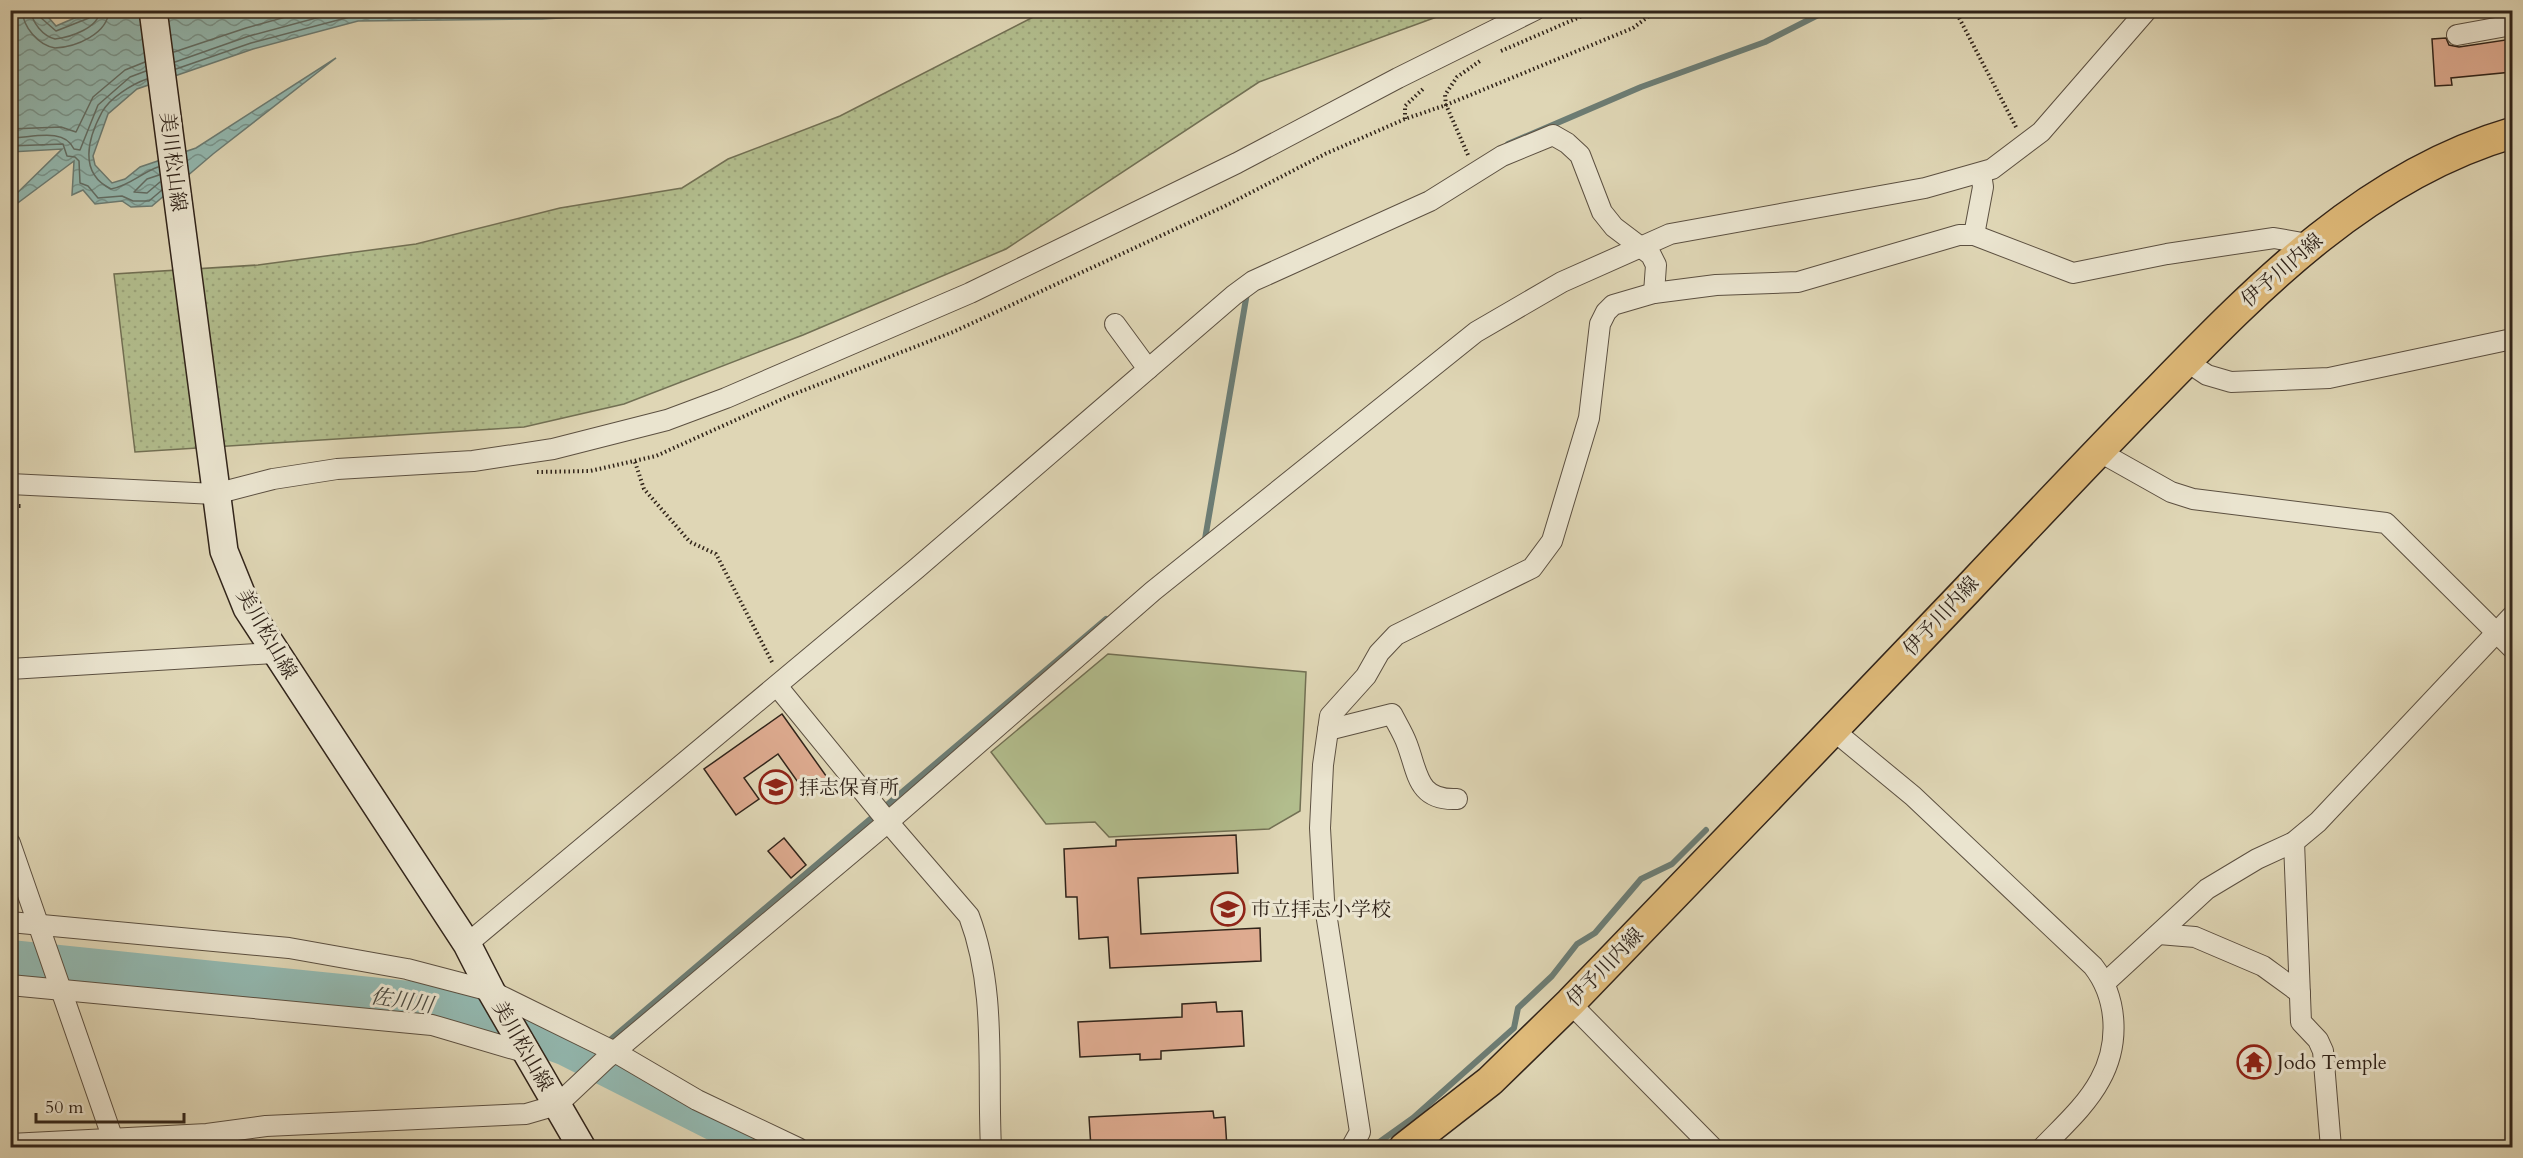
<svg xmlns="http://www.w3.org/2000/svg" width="2523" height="1158" font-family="Cardo,'Noto Serif JP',serif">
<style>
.grass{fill:url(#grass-dots);stroke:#727054;stroke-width:1.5}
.pitch{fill:#b2bd8d;stroke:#727054;stroke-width:1.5}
.water{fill:url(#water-waves);stroke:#6c7d75;stroke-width:1.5}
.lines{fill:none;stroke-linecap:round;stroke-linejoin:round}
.shore{stroke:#626e66;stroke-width:1.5}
.stream{stroke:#6c7d75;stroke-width:6}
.river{stroke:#93b9b1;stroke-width:36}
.building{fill:#deab90;stroke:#31241a;stroke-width:1.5}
.minor-casing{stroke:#5c5041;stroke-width:22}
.secondary-casing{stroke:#31241a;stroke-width:30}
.primary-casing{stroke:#31241a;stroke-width:33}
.path{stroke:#31241a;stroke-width:4;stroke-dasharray:1.5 3;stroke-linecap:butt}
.minor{stroke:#eae4cf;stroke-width:20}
.secondary{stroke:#eae4cf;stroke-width:27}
.primary{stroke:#e0bb7a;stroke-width:30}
.labels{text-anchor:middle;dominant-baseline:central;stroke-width:6;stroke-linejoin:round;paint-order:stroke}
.street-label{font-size:20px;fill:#31241a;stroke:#eae4cf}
.poi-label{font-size:20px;fill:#31241a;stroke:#eae4cf;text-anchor:start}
.water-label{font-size:21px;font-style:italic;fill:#4a4940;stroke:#eae4cf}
</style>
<defs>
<pattern id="grass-dots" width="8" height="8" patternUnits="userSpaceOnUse" patternTransform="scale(1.5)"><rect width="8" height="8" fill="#b2bd8d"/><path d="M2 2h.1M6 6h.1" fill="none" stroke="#9aa279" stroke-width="1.8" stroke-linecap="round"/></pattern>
<pattern id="water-waves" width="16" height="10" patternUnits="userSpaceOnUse" patternTransform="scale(1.5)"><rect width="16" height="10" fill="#93b9b1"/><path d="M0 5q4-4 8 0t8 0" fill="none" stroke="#79968f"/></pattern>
</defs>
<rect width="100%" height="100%" fill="#dfd6b5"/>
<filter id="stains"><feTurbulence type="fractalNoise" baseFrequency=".00333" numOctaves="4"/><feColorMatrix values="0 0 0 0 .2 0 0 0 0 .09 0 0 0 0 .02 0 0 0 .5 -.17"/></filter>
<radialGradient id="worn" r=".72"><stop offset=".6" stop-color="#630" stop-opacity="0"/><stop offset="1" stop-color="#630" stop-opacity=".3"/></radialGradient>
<path class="grass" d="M1045,11H1453L1259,82L1006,249L803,335L624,404L524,427L135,452L114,274L258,265L416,244L560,208L682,188L728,159L840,116Z"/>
<path class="pitch" d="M1108,654L1306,672L1300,811L1269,829L1109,837L1095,822L1046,824L991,752Z"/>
<path class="water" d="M93,10L687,11L542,19L358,21L253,49L137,89L108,114L93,156L95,165L112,183L125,179L140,167L196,148L336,58L213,154L152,206L131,207L122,201L95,204L83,190L72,195L74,161L11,208V199L62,149L11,152V11H43L56,26Z"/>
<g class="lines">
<g class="shore">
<path d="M22,10C23,27 38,45 55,48C76,47 108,34 109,10"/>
<path d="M31,10C32,23 43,36 55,39C71,37 99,28 100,10"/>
<path d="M39,10L40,17L56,31L89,18L93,10"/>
<path d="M174,52L246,28L311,10"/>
<path d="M175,62L249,36L346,10"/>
<path d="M176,69L251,43L357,15L604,10"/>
<path d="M147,79C132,84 110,98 102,112C88,138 78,173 111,189C129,186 141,173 158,167"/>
<path d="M10,129L61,127L76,132L93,97L125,70L145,62"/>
<path d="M10,138C31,138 64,127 74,149L80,150L98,105L130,77L146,71"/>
<path d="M10,146L63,144L67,156L75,157L79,161L80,183L88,186L98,198L122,196L133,201H149L162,190"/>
<path d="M159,175L147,179L134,192L147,193L160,182"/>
</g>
<g class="stream">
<path d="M1508,144L1641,87L1765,42L1828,10"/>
<path d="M1205,539L1247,293"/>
<path d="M610,1040L1106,619"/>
<path d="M586,1059L593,1053"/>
<path d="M649,1091L656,1082"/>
<path d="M1371,1148L1413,1118L1514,1028L1518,1008L1552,976L1577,944L1595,933L1641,879L1672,864L1706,830"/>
</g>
<path class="river" d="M10,958L409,999L479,1016L564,1047L764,1148"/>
</g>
<g class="building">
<path d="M2446,38L2449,45L2459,47L2512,39V72L2451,78L2452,85L2435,86L2432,39Z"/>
<path d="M782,714L829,780L807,795L778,754L744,778L759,799L736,815L704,769Z"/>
<path d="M1236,835L1238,873L1138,878L1141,934L1260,928L1261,961L1110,968L1108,937L1079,939L1077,897H1066L1064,849L1116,846V840Z"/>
<path d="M784,838L806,865L791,878L768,851Z"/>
<path d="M1216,1002L1217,1012L1242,1011L1244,1046L1161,1051V1059L1140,1060V1054L1080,1057L1078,1022L1182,1017V1004Z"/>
<path d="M1213,1111L1214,1118L1225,1117L1227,1148H1091L1089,1117Z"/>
</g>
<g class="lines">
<g class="minor-casing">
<g id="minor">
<path d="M2457,35L2512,25"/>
<path d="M1974,235L1983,187L1981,174"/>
<path d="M1115,324L1148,369"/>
<path d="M2186,361L2207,375L2231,382L2329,378L2512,339"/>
<path d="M2098,451L2171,492L2193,499L2386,523L2512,648"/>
<path d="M10,484L215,494L273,479L337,469L473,461L553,449L667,420L726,398L970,293L1237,163L1398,78L1535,10"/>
<path d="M10,669L274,653"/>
<path d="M777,686L888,822L969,916C997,990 987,1070 991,1148"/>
<path d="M1328,730L1392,714C1397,724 1403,733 1407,744C1418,773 1417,801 1457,799"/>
<path d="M1833,730L1913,796L2093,966C2118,998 2120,1044 2100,1080C2086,1106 2062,1127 2042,1148"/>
<path d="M2294,842L2301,1022L2318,1040L2323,1051L2331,1148"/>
<path d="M10,843L116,1148"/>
<path d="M10,922L289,948L407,969L491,991L615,1052L697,1100L798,1148"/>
<path d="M2159,934L2195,937L2263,966L2300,993"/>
<path d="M467,944L916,569L1234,295L1253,281L1430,201L1502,156L1553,135L1567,143L1580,155L1602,212L1614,227L1651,255L1656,265L1654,293"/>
<path d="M2106,982L2207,889L2257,859L2294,842L2318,822L2512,616"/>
<path d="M10,985L432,1025L527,1053"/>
<path d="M1570,1003L1713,1148"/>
<path d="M10,1144L207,1134L266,1126L526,1114L557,1105L607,1058L888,822L1153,591L1476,332L1562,282L1670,234L1925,188L1992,169L2041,132L2147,10"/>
<path d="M1351,1148L1360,1132L1324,900L1320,828L1323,765L1330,716L1366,676L1379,653L1396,635L1532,568L1552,541L1589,418L1600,324L1606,312L1613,305L1654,293L1716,285L1798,282L1959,235H1974L2073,273L2167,254L2274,238L2308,244"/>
</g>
</g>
<g class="secondary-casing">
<path id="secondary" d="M153,10L224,551L247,608L467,944L491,991L582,1148"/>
</g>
<g class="primary-casing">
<path id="primary" d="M1404,1148L1490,1081L1570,1003C1702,866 1835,729 1966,591C2030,523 2094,455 2159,389C2261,284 2368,175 2512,133"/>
</g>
<g class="path">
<path d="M1955,10L2017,129"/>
<path d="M1501,51L1596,10"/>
<path d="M1405,119V106L1424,88"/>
<path d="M1468,155L1446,105L1445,95L1457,77L1480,61"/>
<path d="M635,462L644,489L690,542L716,554L773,664"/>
<path d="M537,472L590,471L656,456L789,396L953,332L1225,206L1325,154L1405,119L1446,105L1633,28L1649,16L1669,10"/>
<path d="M10,506H22"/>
</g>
<use href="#minor" class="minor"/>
<use href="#secondary" class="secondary"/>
<use href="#primary" class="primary"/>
</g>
<defs>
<g id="school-ring" transform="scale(1.725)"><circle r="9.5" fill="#eae4cf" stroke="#8f2418" stroke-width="1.5"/><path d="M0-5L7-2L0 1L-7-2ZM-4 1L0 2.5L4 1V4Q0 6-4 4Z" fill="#8f2418"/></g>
<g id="temple-ring" transform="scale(1.725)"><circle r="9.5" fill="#eae4cf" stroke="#8f2418" stroke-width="1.5"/><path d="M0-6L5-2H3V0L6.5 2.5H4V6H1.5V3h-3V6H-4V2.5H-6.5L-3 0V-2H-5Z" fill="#8f2418"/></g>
</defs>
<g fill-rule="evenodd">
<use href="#school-ring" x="776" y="787"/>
<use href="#school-ring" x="1228" y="909"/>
<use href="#temple-ring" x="2254" y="1062"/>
</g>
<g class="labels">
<g class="street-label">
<text transform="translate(173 162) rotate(83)">美川松山線</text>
<text transform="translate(2282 270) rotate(-41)">伊予川内線</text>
<text transform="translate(1941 616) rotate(-47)">伊予川内線</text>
<text transform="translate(267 634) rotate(60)">美川松山線</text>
<text transform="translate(1605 967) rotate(-46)">伊予川内線</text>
<text transform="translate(523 1046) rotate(60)">美川松山線</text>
</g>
<g class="poi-label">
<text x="799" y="787">拝志保育所</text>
<text x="1251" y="909">市立拝志小学校</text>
<text x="2277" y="1062">Jodo Temple</text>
</g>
<g class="water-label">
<text transform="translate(402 1001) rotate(9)">佐川川</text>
</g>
</g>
<rect width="2523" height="1158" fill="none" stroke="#dfd6b5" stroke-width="36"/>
<rect x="12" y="12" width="2499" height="1134" fill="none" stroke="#31241a" stroke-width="3"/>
<rect x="18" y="18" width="2487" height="1122" fill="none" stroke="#31241a" stroke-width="1.5"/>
<path d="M36 1113v9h148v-9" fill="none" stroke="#31241a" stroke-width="3"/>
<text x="45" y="1113" font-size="18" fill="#31241a" stroke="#eae4cf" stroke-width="4.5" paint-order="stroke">50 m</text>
<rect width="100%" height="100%" filter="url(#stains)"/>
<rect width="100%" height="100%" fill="url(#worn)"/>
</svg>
